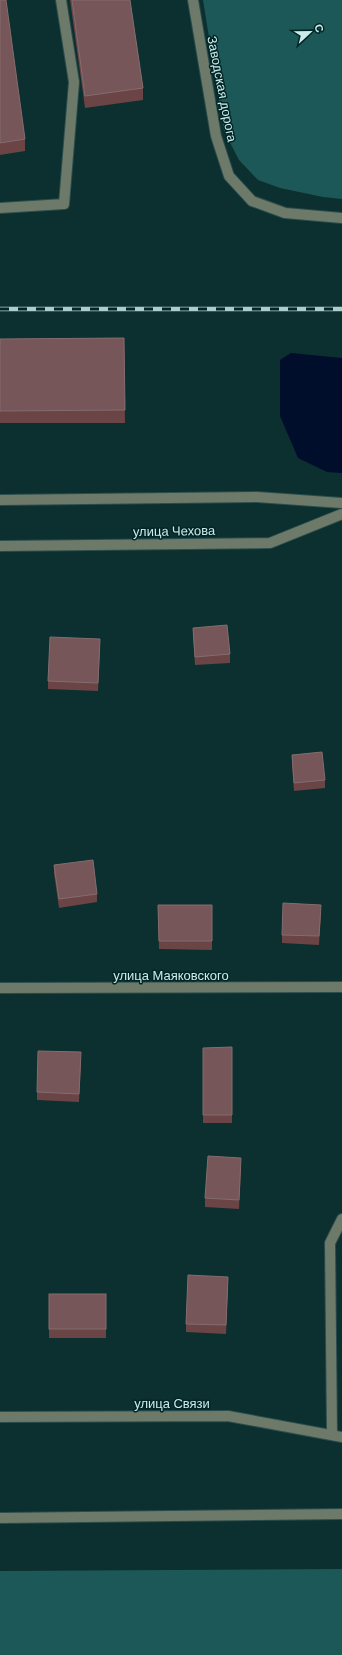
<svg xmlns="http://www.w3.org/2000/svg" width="342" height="1655" font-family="'DM Sans',sans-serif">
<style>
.green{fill:#1d5858}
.water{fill:#000e2b}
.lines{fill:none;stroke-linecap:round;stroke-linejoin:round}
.minor-casing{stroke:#2b4d4d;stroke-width:12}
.minor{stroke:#6e7a69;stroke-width:10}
.rail-casing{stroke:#adcdcd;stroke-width:4.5}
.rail{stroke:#022525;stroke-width:3;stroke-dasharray:9;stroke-linecap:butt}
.wall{fill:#6b4446}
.shaded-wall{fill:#413436}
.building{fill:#765658;stroke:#836d6f}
.labels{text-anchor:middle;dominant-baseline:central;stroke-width:3;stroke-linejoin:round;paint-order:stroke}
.street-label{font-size:13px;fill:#ccebeb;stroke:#022525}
</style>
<rect width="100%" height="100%" fill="#0c2f2f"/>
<g class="green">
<path d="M203,0H342V199L323,197L280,188L258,180L239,160L224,131Z"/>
<path d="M342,1569V1655H0V1571Z"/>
</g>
<path class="water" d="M291,353L342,358V473L327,472L298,458L280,416V360Z"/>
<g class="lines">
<g class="minor-casing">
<g id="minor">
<path d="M193,0L216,136L229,176L252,201L285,213L342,218"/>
<path d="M0,208L64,204L74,82L61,0"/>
<path d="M0,500L257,497L342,503"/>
<path d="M0,546L270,543L342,514"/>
<path d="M0,988L342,987"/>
<path d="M0,1417L228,1416L342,1437"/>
<path d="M332,1434L330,1243L342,1219"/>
<path d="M0,1518L342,1514"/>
</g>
</g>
<use href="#minor" class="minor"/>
<g class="rail-casing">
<path id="rail" d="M0,309H342"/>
</g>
<use href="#rail" class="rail"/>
</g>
<g class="wall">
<path d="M0,0L25,139V151L0,155Z"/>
<path d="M70,0H130L143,88V100L85,108Z"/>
<path d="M124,338L125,423H0V339Z"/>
<path d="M193,628L230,654V663L195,665L193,636Z"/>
<path d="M100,648L98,691L48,689V681Z"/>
<path d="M292,755L325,780V788L294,791L292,763Z"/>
<path d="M54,865L97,894V902L59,908L54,873Z"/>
<path d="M158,905H212V950L159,949Z"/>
<path d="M321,913L319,945L282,943V935Z"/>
<path d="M232,1047V1123H203V1048Z"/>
<path d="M81,1061L79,1102L37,1100V1092Z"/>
<path d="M241,1167L239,1209L205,1207V1198Z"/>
<path d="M228,1285L226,1334L186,1332V1324Z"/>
<rect x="49" y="1294" width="57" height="44"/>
</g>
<path class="shaded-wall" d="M241,1158V1167L239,1209V1200Z"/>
<g class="building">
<path d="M0,0H6L25,139L0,143Z"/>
<path d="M72,0H130L143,88L85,96Z"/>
<path d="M124,338L125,410L0,411V339Z"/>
<path d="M227,625L230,654L195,657L193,628Z"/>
<path d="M50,637L100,639L98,683L48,681Z"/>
<path d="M322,752L325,780L294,783L292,755Z"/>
<path d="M93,860L97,894L59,899L54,865Z"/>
<path d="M283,903L321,905L319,936L282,935Z"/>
<path d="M158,905H212V941H159Z"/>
<path d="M232,1047V1115H203V1048Z"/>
<path d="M38,1051L81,1052L79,1094L37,1092Z"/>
<path d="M208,1156L241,1158L239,1200L205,1198Z"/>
<path d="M188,1275L228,1277L226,1325L186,1324Z"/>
<rect x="49" y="1294" width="57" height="35"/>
</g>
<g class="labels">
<g class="street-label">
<text transform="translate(222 89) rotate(79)">Заводская дорога</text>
<text transform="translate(174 531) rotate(-1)">улица Чехова</text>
<text x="171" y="975">улица Маяковского</text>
<text x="172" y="1403">улица Связи</text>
</g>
</g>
<g transform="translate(310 32) rotate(68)" stroke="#022525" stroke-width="3" paint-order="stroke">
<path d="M0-3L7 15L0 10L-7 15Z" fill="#ccebeb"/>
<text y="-6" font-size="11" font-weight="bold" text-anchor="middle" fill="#ccebeb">С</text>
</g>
</svg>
